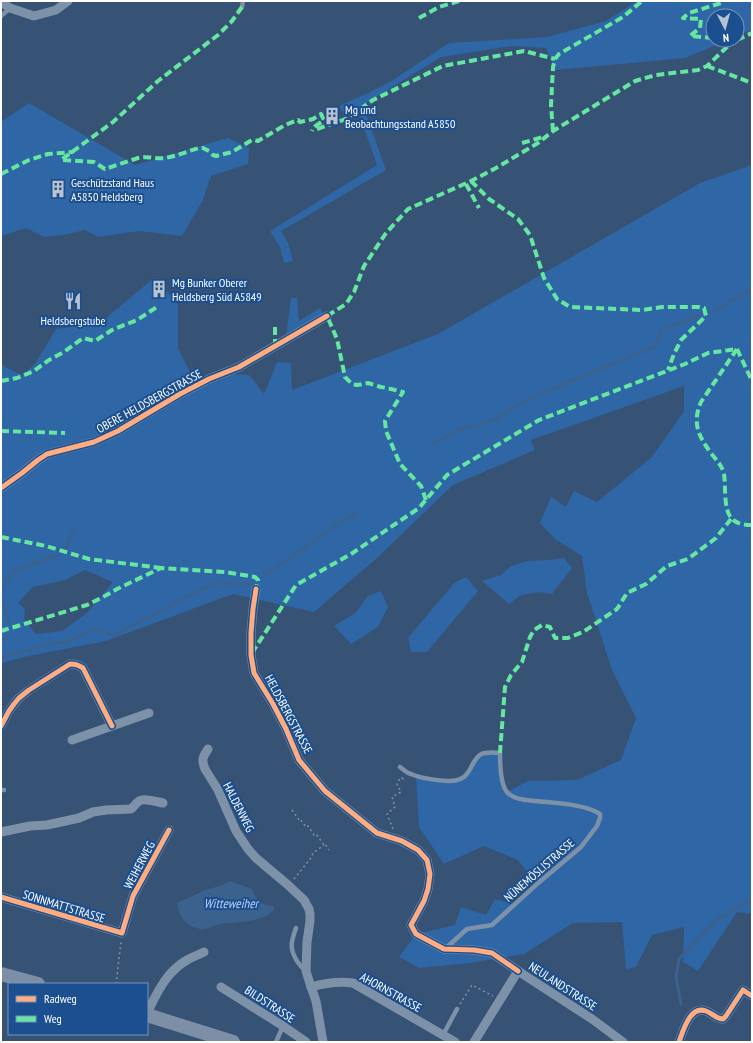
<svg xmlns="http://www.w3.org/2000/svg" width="753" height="1043" font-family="'PT Sans Narrow',sans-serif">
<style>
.green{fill:#2f66a5;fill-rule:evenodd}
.water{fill:#3b618d}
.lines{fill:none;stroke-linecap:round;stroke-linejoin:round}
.stream{stroke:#3b618d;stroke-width:3}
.path{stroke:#7d92a8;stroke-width:1.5;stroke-dasharray:2 3;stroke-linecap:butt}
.service{stroke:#7d92a8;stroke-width:4.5}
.minor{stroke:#7d92a8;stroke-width:9}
.primary{stroke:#7d8ea7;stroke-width:14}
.quiet{stroke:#66e7a1;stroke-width:4;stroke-dasharray:8 4;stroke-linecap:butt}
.cycleway-casing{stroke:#1b4f8f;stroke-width:8}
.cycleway{stroke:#ffac80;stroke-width:5}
.labels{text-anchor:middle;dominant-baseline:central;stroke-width:4;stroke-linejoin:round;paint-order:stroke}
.poi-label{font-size:12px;fill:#fff;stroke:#1b4f8f;text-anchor:start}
.street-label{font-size:12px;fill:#fff;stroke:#1b4f8f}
.water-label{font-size:13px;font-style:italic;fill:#b5d3f5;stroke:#1b4f8f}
</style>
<rect width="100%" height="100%" fill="#365274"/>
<g class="green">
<path d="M637,1H752V30L737,36V16H713V40H728L685,58L555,70L546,48L512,46L441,57L345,116L339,106L364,95L390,82L449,43L547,37L606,21Z"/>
<path d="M29,103L135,165L228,138L249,148L248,164L211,176L203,200L182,236L139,231L98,237L85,230L68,234L44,237L26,228L1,236V122Z"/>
<path d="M366,114L386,170L281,231L288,243L293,261L284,263L280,247L270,231L377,165L360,117Z"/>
<path d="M752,165V914L737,912L698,971L683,962L684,927L652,935L636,967L626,969L622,922L573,923L524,954L470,963L420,968L399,957L416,934L455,925L461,907L486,915L495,899L514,904L537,884L518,860L484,846L444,864L419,827L416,776L449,781L467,774L477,756L500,753L501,769L507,792L528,781L577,780L621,760L636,718L612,670L587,593L582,556L555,539L540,523L551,497L566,507L574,491L597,502L652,457L684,411V386L531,440L535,450L453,485L377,558L314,612L233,594L106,641L28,656L1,663V363L5,367L22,375L35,364L56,329L100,323L154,278L178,303V348L198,388L218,373L249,375L264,394L277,362L291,363L292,390L438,334L700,183ZM85,570L113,582L87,613L62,631L36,634L24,619L25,609L18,603L33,587L66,580Z"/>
<path d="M291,298H297L299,321L320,308L324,315L286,337Z"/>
<path d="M564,558L572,568L552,594L540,592L521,595L509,604L482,581L501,575L511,566L528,561L549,560Z"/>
<path d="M466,577L478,591L427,652H411L408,638L454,583Z"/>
<path d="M381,591L388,607L378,627L351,644L334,626L355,613L368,596Z"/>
</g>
<path class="water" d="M230,881L252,889C258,903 260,903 275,907C269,923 236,922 221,924C215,925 209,929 203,929C199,929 191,927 188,924C181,919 178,911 177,903L205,890L220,886Z"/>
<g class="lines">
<g class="stream">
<path d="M714,311L749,291H752"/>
<path d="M433,444L459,429L492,421L530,398L654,347L663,329L699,316"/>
<path d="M65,549L74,530"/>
<path d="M263,576L355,513"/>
<path d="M1,590L14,571L60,554"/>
<path d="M1,600L8,618V621"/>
<path d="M1,643L7,637V636"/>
<path d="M1,658L52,643L68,642L93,629L113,635L215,583L247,585L251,583"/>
<path d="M681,1004L676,977L679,959L715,921L752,899"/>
</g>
<g class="path">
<path d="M292,810L299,820L300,819L306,827L308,826L314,835L316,834L324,845L325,844L329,850"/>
<path d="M393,829L387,814L395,807L392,797L401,792L397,784L399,780L403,779L401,777"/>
<path d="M294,879L311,858L313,853L324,845"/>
<path d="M116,984L121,942"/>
<path d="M460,1004L472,985L493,996"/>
</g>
<g class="service">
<path d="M242,7L243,1"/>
<path d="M1,16L10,8"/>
<path d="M400,767C404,770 407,773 411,774C420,778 451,784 460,779C464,778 467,774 469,771C478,754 479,751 500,753C500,763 500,784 507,792C514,800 526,800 536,801C553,803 586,804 600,814V818L597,826L581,847L537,884L492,925L467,929L446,948"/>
<path d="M1,790H4"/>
<path d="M296,928C291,942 289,948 297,961C300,966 302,968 306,971"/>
<path d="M443,1035L457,1009"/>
<path d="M276,1042L283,1026"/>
</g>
<g class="minor">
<path d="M1,2L10,8L34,16L56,10L68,1"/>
<path d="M1,488L22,473L38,460L47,454L94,442L118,431L180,394L209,379L239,367L327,316"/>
<path d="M256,589L253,609L251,633V655L254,673L273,704L286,729L299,760L325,791L377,833L402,841L418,850L427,860L430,874L428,889L424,901L411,925L416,934L444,949L474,950L492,953L518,971"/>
<path d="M1,726L9,711L14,704L19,698L29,690L70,664C76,664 78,665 83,668L112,726"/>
<path d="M72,740L149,713"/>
<path d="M208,749C203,757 201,759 205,769L218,790L236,831L248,849L256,858L288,885L304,900L309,909L310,914V921L307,942L306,971L311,987L316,1001L323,1042"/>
<path d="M1,832L30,826L47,825L79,818L93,812L106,810L131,809C134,807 135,804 138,802C142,797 157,802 163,803"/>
<path d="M1,897L122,933L133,896L169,830"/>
<path d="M221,987L280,1024L306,1042"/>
<path d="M311,987C325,983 338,981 353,983L455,1042"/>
<path d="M147,1013C157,993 166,972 187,960C192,957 198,955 204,952"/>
<path d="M474,1042L518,971L592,1019L623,1042"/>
<path d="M679,1042C683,1031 690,1005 706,1011C712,1013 716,1019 723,1019L726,1016L743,990L752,996"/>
</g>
<g class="primary">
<path d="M1,974L38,984"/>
<path d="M147,1015L233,1042"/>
</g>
<g class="quiet">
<path d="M242,7L232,21L218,35L158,81L113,122L61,160L94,162L105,169L138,158C147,156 156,159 165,158C177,156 188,151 199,148H203L209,151L213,155L216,156L232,152L252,140H254L258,141L285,125L298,120L300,122L313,119L321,114L324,120C320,124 314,125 312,131"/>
<path d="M419,18L439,7L459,1"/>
<path d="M713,38L690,36L700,28L701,19L683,18L689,13L721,3"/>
<path d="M721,40L728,46"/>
<path d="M737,40L752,33"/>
<path d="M707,66L752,83"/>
<path d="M317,129L346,119L373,100L443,66L524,51L555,59"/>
<path d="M553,131L551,105L553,67L555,59L559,54L623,17L642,1"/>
<path d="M522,143L543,137"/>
<path d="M1,174L29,160L48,154L73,152"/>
<path d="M471,181L489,199L518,219L530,235L544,278L557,299L570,307L643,310L662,307H698L704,308L706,316L681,340L674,354L668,370"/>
<path d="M466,184L479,208"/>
<path d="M275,327V347"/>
<path d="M737,349L701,402C692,422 698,436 711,453C716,460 722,465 724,474C726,486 723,510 732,519C737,524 745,525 752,525"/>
<path d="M737,349L752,381"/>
<path d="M1,381L17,378L34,371L49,360L64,352L83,338L95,341L112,330L137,320L157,307"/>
<path d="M1,431L65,433"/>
<path d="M426,500L421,486L400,464L386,431L385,421L403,392L387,388L381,387L368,383L357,385L352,384L345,377L337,339L327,316L346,304L354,292L364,266L386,233L408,209L471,181L496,168L538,143L553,131L635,81L656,75L698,70L707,66L728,46L737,40"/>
<path d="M1,537L46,546L89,559L161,568"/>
<path d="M1,631L87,605L103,597L117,589L161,568L225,572L255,577L258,580L256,589"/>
<path d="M252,653L296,585L351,554L419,508L447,475L539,420L685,364L708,353L737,349"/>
<path d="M500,753L505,687L511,675L522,662L530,637L534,630L542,625L550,627L555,638H568L583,632L617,609L627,593L646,584L667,566L688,559L716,538L731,519"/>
</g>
<g class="cycleway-casing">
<g id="cycleway">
<path d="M1,488L22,473L38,460L47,454L94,442L118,431L180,394L209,379L239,367L327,316"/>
<path d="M256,589L253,609L251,633V655L254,673L273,704L286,729L299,760L325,791L377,833L402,841L418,850L427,860L430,874L428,889L424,901L411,925L416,934L444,949L474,950L492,953L518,971"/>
<path d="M1,726L9,711L14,704L19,698L29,690L70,664C76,664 78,665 83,668L112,726"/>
<path d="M1,897L122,933L133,896L169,830"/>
<path d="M679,1042C683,1031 690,1005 706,1011C712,1013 716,1019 723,1019L726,1016L743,990L752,996"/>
</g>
</g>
<use href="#cycleway" class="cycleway"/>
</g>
<defs>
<g id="building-bare" transform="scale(1.38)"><path d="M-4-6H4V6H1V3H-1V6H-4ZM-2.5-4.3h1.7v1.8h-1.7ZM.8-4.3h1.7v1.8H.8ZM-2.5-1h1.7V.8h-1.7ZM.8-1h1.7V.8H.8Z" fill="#b9c2ce" stroke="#1b4f8f" stroke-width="2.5" paint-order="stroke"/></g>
<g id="restaurant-bare" transform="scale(1.38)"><path d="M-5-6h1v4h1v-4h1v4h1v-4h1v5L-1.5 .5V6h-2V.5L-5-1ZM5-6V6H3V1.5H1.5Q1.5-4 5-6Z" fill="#b9c2ce" stroke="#1b4f8f" stroke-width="2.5" paint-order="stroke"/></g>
</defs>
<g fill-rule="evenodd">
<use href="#building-bare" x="332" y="116"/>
<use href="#building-bare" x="58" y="189"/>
<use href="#building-bare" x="159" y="289"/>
<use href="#restaurant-bare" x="73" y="301"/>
</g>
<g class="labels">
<g class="poi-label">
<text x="345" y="109">Mg und<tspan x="345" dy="14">Beobachtungsstand A5850</tspan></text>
<text x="71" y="182">Geschützstand Haus<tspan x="71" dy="14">A5850 Heldsberg</tspan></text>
<text x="172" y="282">Mg Bunker Oberer<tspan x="172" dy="14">Heldsberg Süd A5849</tspan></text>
<text x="73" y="320" text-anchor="middle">Heldsbergstube</text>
</g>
<g class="street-label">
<text transform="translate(149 401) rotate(-29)">OBERE HELDSBERGSTRASSE</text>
<text transform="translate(289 714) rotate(62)">HELDSBERGSTRASSE</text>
<text transform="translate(239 807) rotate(63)">HALDENWEG</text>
<text transform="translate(139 865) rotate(-62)">WEIHERWEG</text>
<text transform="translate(539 870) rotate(-41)">NÜNEMÖSLISTRASSE</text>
<text transform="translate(64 906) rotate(17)">SONNMATTSTRASSE</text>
<text transform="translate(563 986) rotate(33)">NEULANDSTRASSE</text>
<text transform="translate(391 992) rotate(29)">AHORNSTRASSE</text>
<text transform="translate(270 1004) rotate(33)">BILDSTRASSE</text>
</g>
<g class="water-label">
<text x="231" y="903">Witteweiher</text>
</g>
</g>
<rect width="753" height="1043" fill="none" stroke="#ffffff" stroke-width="4"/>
<rect x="8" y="983" width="140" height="52" fill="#1b4f8f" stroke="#7695bc"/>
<rect x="16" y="996" width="20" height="6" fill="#ffac80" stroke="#7695bc"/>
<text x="44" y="1003" font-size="12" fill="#ffffff">Radweg</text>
<rect x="16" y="1016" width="20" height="6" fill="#66e7a1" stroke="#7695bc"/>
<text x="44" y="1023" font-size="12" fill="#ffffff">Weg</text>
<g transform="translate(725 28) rotate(174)"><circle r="19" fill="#1b4f8f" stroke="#7695bc"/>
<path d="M0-3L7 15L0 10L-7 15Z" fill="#b9c2ce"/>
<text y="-6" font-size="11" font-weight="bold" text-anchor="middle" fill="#ffffff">N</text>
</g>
</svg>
